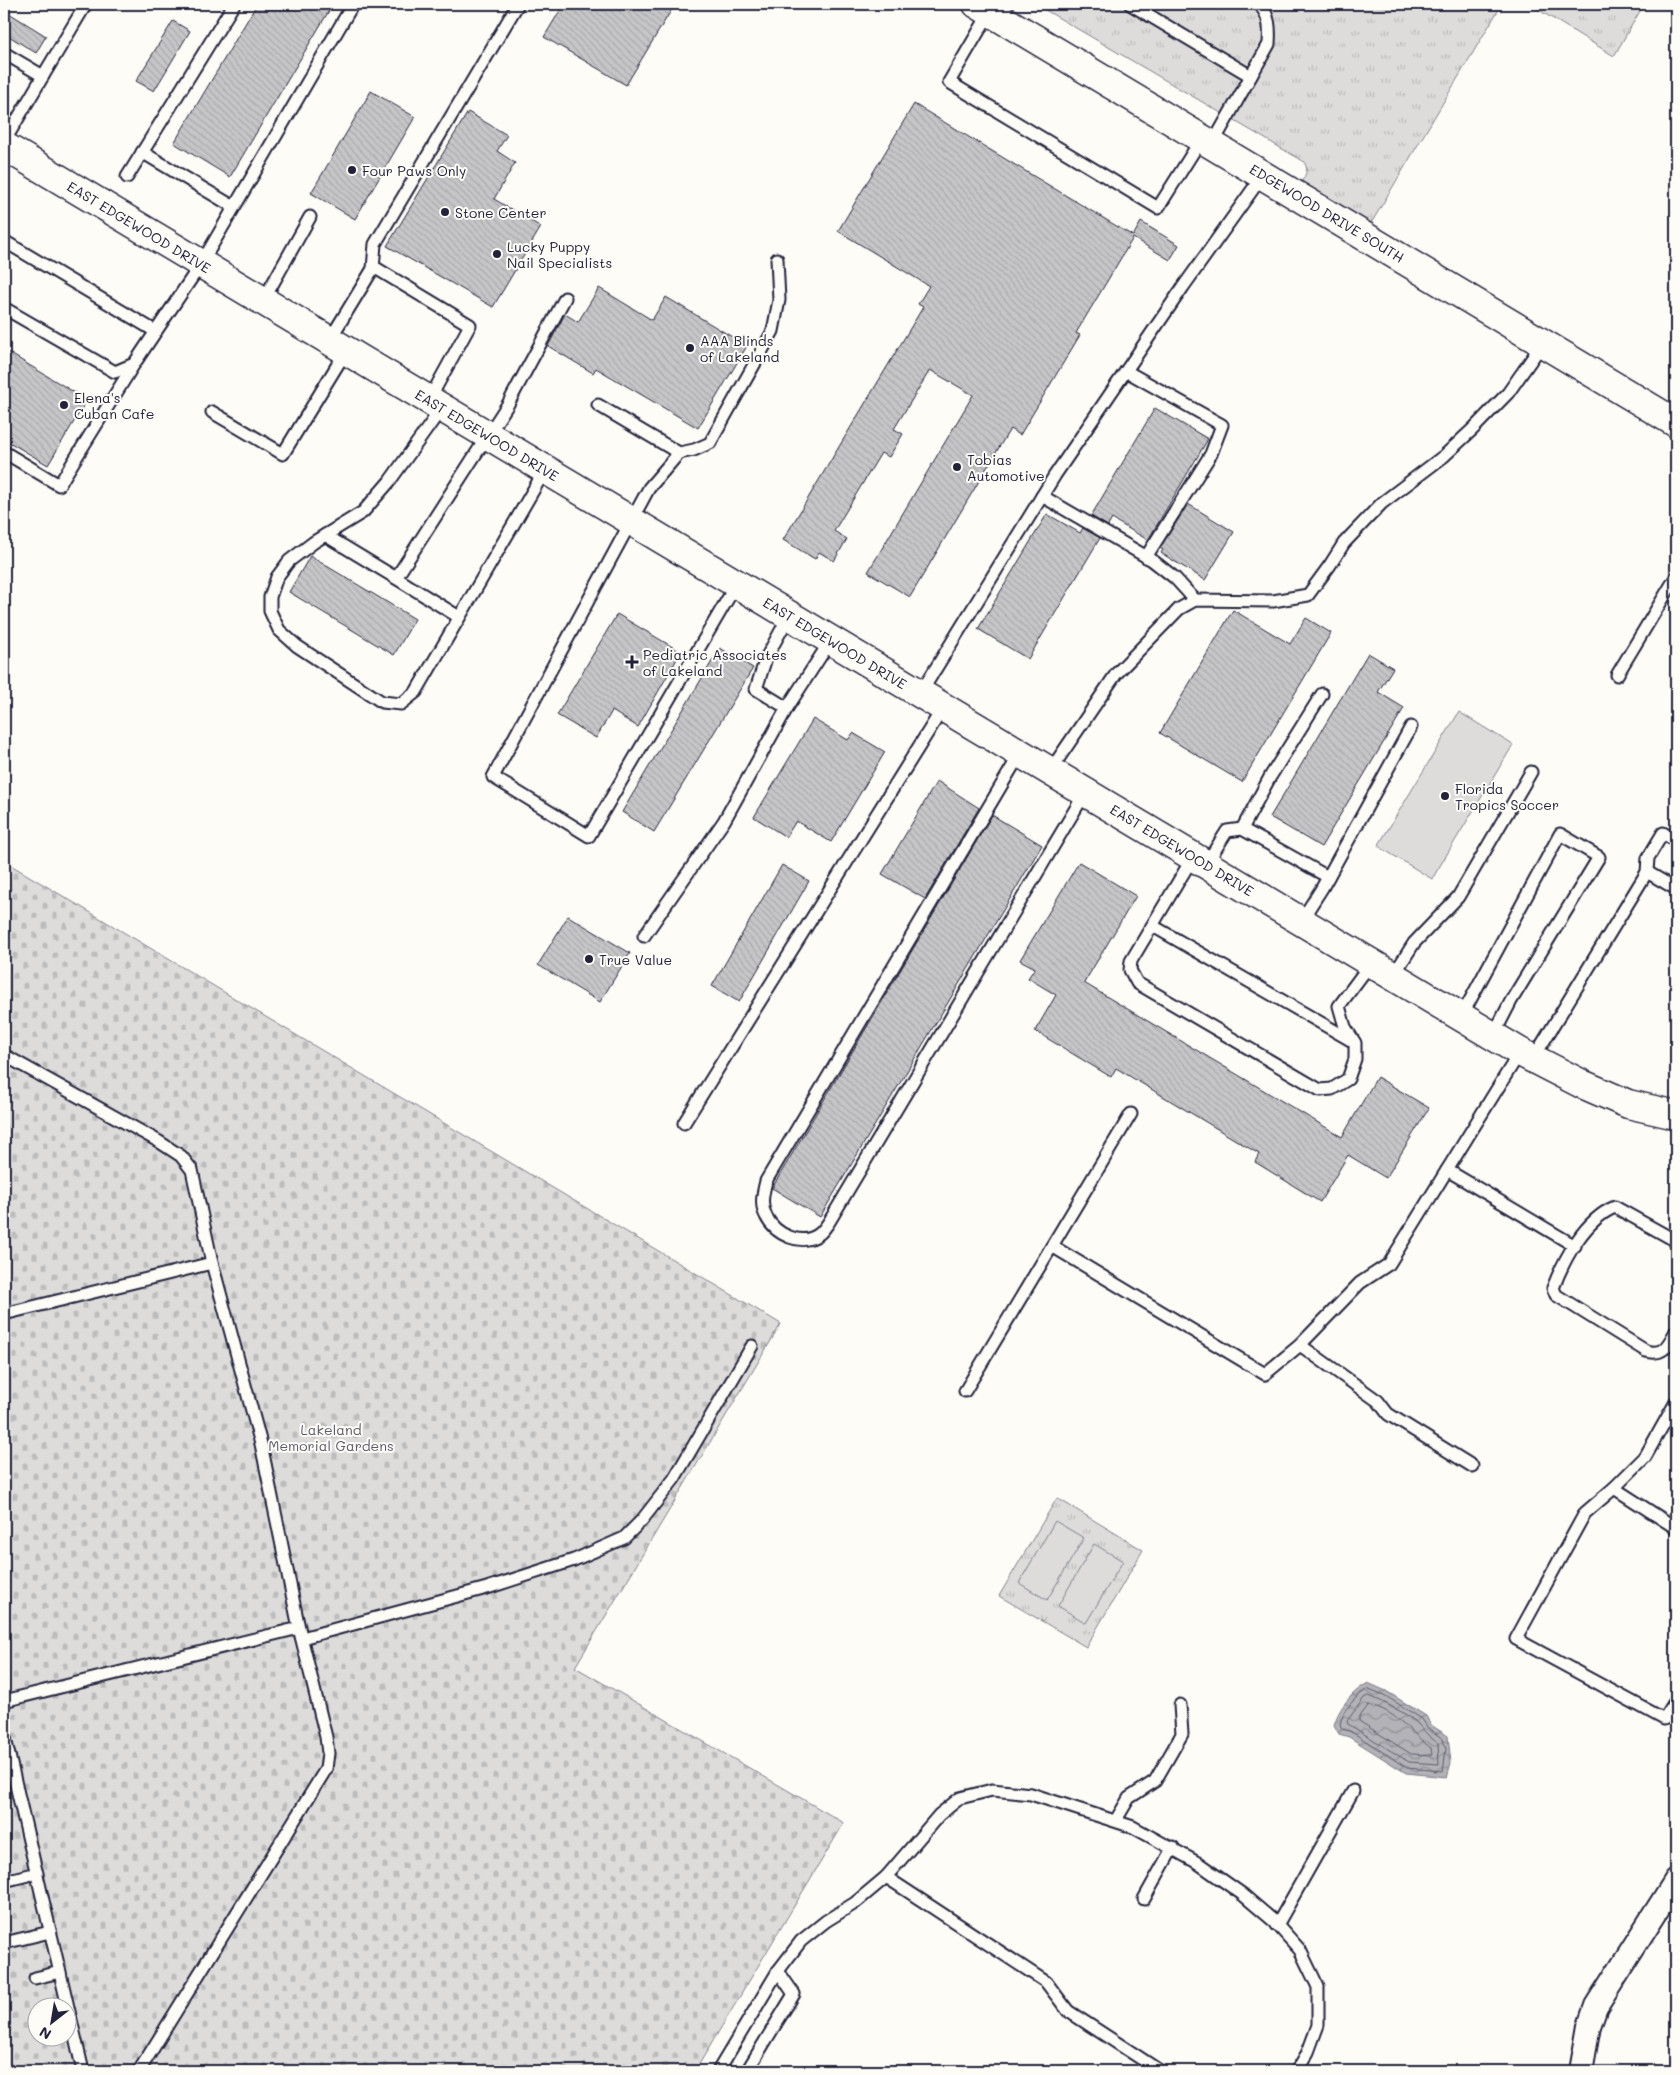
<svg xmlns="http://www.w3.org/2000/svg" width="1680" height="2075" font-family="Mali,sans-serif">
<style>
.cemetery{fill:url(#cemetery-stones);stroke:#807f8b;fill-rule:evenodd}
.park{fill:url(#park-tufts);stroke:#807f8b}
.garden{fill:#dddcdb;stroke:#807f8b}
.water{fill:url(#water-waves);stroke:#787885}
.lines{fill:none;stroke-linecap:round;stroke-linejoin:round}
.shore{stroke:#5c5c6d;stroke-width:1}
.building{fill:url(#building-back-hatch);stroke:#22223b}
.service-casing{stroke:#22223b;stroke-width:15}
.minor-casing{stroke:#22223b;stroke-width:26}
.tertiary-casing{stroke:#22223b;stroke-width:31}
.secondary-casing{stroke:#22223b;stroke-width:31}
.service{stroke:#fdfcf7;stroke-width:11}
.minor{stroke:#fdfcf7;stroke-width:22}
.tertiary{stroke:#fdfcf7;stroke-width:28}
.secondary{stroke:#fdfcf7;stroke-width:28}
.poi-dot{fill:#22223b;stroke:#fdfcf7;stroke-width:2}
.labels{text-anchor:middle;dominant-baseline:central;stroke-width:4;stroke-linejoin:round;paint-order:stroke}
.poi-label{font-size:14px;fill:#22223b;stroke:#fdfcf7;text-anchor:start}
.street-label{font-size:14px;fill:#22223b;stroke:#fdfcf7}
.park-label{font-size:14px;fill:#5a5a6b;stroke:#fdfcf7}
</style>
<defs>
<pattern id="cemetery-stones" width="16" height="16" patternUnits="userSpaceOnUse" patternTransform="scale(1.25)"><rect width="16" height="16" fill="#dddcdb"/><path d="M2 7V4a2 2 0 0 1 4 0v3zM10 15v-3a2 2 0 0 1 4 0v3z" fill="#bdbcbd"/></pattern>
<pattern id="park-tufts" width="24" height="20" patternUnits="userSpaceOnUse" patternTransform="scale(1.25)"><rect width="24" height="20" fill="#dddcdb"/><path d="M3 7l-1-3M5 7V3M7 7l1-3M15 17l-1-3M17 17v-4M19 17l1-3" fill="none" stroke="#bdbcbd"/></pattern>
<pattern id="water-waves" width="16" height="10" patternUnits="userSpaceOnUse" patternTransform="scale(1.25)"><rect width="16" height="10" fill="#b2b2b7"/><path d="M0 5q4-4 8 0t8 0" fill="none" stroke="#909096"/></pattern>
<pattern id="building-back-hatch" width="6" height="6" patternUnits="userSpaceOnUse" patternTransform="scale(1.25)"><rect width="6" height="6" fill="#c6c6c8"/><path d="M-1 5l2 2M0 0l6 6M5-1l2 2" fill="none" stroke="#aaaaad"/></pattern>
</defs>
<rect width="100%" height="100%" fill="#fdfcf7"/>
<filter id="ink" filterUnits="userSpaceOnUse"><feTurbulence type="fractalNoise" baseFrequency=".02" numOctaves="2"/><feDisplacementMap in="SourceGraphic" scale="10" xChannelSelector="R" yChannelSelector="G"/><feConvolveMatrix kernelMatrix="1 2 1 2 8 2 1 2 1" color-interpolation-filters="sRGB"/></filter>
<g filter="url(#ink)">
<path class="cemetery" d="M4,861L781,1324L575,1667L844,1823L695,2071H4ZM38,2008H68V2038H38Z"/>
<g class="park">
<path d="M1035,4H1502L1370,225L1300,184C1305,176 1310,169 1303,161Z"/>
<path d="M1529,4H1644L1614,56Z"/>
<path d="M1057,1498L1143,1550L1086,1647L999,1596Z"/>
</g>
<g class="garden">
<path d="M1459,712L1513,745L1432,879L1378,846Z"/>
<path d="M1055,1521L1084,1538L1047,1600L1019,1583Z"/>
<path d="M1094,1544L1123,1561L1086,1623L1058,1606Z"/>
</g>
<path class="water" d="M1368,1683L1386,1691L1426,1716L1431,1725L1448,1736L1451,1763L1447,1777L1406,1773L1349,1737L1339,1734L1334,1725C1339,1707 1353,1691 1368,1683Z"/>
<g class="lines">
<g class="shore">
<path d="M1369,1689L1384,1695L1422,1719L1428,1728L1443,1739L1446,1749L1443,1771L1407,1768L1352,1732L1342,1729L1340,1724C1343,1711 1356,1694 1369,1689Z"/>
<path d="M1369,1696C1382,1701 1408,1714 1418,1724C1424,1731 1429,1737 1438,1743L1439,1764L1409,1762L1348,1724L1347,1721L1364,1698Z"/>
<path d="M1369,1705C1394,1709 1412,1734 1431,1748L1432,1755L1411,1754L1359,1721V1718Z"/>
</g>
</g>
<g class="building">
<path d="M257,4H333L230,177L174,143Z"/>
<path d="M564,4H675L626,85L544,37Z"/>
<path d="M4,10L46,36L36,53L4,33Z"/>
<path d="M173,21L190,31L154,91L136,81Z"/>
<path d="M371,91L415,117L355,219L311,193Z"/>
<path d="M914,104L1133,236L1141,222L1179,245L1170,260L1133,238L1076,333L1080,335L1020,435L1010,429L910,597L868,572L973,395L930,370L894,429L903,434L889,457L881,453L834,531L847,539L834,561L819,552L815,559L783,540L923,307L918,304L929,286L838,231Z"/>
<path d="M468,112L507,135L497,151L515,163L494,199L541,227L493,307L387,246Z"/>
<path d="M599,288L652,320L666,297L747,346L698,428L596,368L593,373L548,346L565,314L578,322Z"/>
<path d="M4,350L87,400L48,465L4,439Z"/>
<path d="M1155,408L1208,439L1148,540L1112,519L1108,526L1091,516Z"/>
<path d="M1188,504L1234,532L1205,580L1161,553L1163,550L1160,548Z"/>
<path d="M1047,514L1080,533L1083,528L1100,538L1028,659L978,629Z"/>
<path d="M310,556L415,619L394,655L289,592Z"/>
<path d="M1233,610L1290,644L1306,618L1331,633L1242,782L1160,733Z"/>
<path d="M617,614L681,652L638,727L612,711L596,738L557,715Z"/>
<path d="M720,648L753,668L654,832L622,812Z"/>
<path d="M1368,653L1393,668L1378,692L1404,708L1321,847L1270,817Z"/>
<path d="M813,719L848,740L853,733L885,752L831,842L796,821L786,837L754,817Z"/>
<path d="M937,781L979,808L925,899L882,874Z"/>
<path d="M992,815L1042,845L820,1217L772,1188Z"/>
<path d="M1079,862L1136,896L1084,983L1342,1137L1377,1077L1429,1108L1386,1178L1348,1155L1320,1202L1255,1162L1259,1154L1116,1068L1111,1077L1035,1031L1056,995L1028,978L1035,968L1020,960Z"/>
<path d="M782,865L809,881L739,1002L712,986Z"/>
<path d="M568,916L630,953L600,1002L538,965Z"/>
</g>
<g class="lines">
<g class="service-casing">
<g id="service">
<path d="M1130,4L1251,76"/>
<path d="M990,12L949,82L1158,208L1202,138"/>
<path d="M4,53L43,76L4,142"/>
<path d="M43,76L86,4"/>
<path d="M1212,145L1269,44C1270,29 1270,15 1259,4"/>
<path d="M142,152L234,207"/>
<path d="M127,177L234,4"/>
<path d="M4,241L155,331"/>
<path d="M373,269L375,244L518,4"/>
<path d="M263,301L310,217"/>
<path d="M4,308L115,372L134,364L201,264L353,4"/>
<path d="M329,341L374,267L470,325L429,400"/>
<path d="M1126,371L1222,425L1211,454L1146,557"/>
<path d="M598,405L679,453L649,488L493,777L589,836L737,583"/>
<path d="M442,408L389,482L363,512L314,542L289,561L277,577L270,597V611L279,630L297,646L382,702L401,704L416,692L545,470"/>
<path d="M212,412L283,454L346,351"/>
<path d="M4,452L59,485L134,364"/>
<path d="M679,453L694,450L710,443L773,331L779,300L777,259"/>
<path d="M1042,496L1152,560L1175,578L1195,600"/>
<path d="M325,535L396,578"/>
<path d="M789,616L766,658L756,689L787,708L831,640"/>
<path d="M459,617L396,578L508,404L565,298"/>
<path d="M1617,675L1676,577"/>
<path d="M920,694L1055,475L1183,287L1263,175"/>
<path d="M1020,754L766,1181C763,1193 760,1205 766,1216C775,1235 802,1247 819,1234C823,1231 826,1226 829,1222L1085,793"/>
<path d="M1050,771L1116,674L1179,609L1195,600L1273,601L1308,595L1330,565L1344,543L1382,503L1444,456L1473,429L1508,393L1543,343"/>
<path d="M1242,829L1270,777L1322,694"/>
<path d="M1193,857L1131,961L1130,970L1137,983L1320,1090L1332,1089L1348,1079L1355,1059V1043L1345,1027L1339,1006L1371,963"/>
<path d="M1206,864L1227,831L1242,829L1328,877"/>
<path d="M1647,872L1676,889"/>
<path d="M1301,921L1322,888L1411,727"/>
<path d="M1153,926L1354,1042"/>
<path d="M644,936L724,821L787,708"/>
<path d="M1393,976L1414,943L1458,897L1531,772"/>
<path d="M1461,1017L1560,834L1599,857L1511,1001L1493,1036"/>
<path d="M4,1055L158,1141L181,1156L192,1170L212,1263L261,1444L299,1628L326,1737L328,1753L326,1769L139,2071"/>
<path d="M1533,1059L1647,872L1648,858L1663,833L1676,841"/>
<path d="M684,1123L943,708"/>
<path d="M1447,1170L1575,1246"/>
<path d="M1676,1241L1615,1207C1585,1219 1564,1259 1553,1288L1556,1295L1646,1351C1664,1356 1668,1345 1676,1331"/>
<path d="M1052,1246L1265,1374L1300,1345L1360,1283L1389,1264L1520,1052"/>
<path d="M4,1314L212,1263"/>
<path d="M1300,1345L1378,1401L1388,1414L1472,1466"/>
<path d="M965,1391L1131,1114"/>
<path d="M1614,1488L1645,1457L1676,1402"/>
<path d="M1676,1528L1614,1488L1585,1513L1516,1639L1664,1719L1676,1700"/>
<path d="M302,1638L487,1588L574,1560L624,1538L642,1520L674,1479L752,1346"/>
<path d="M4,1701L299,1628"/>
<path d="M4,1734L83,2071"/>
<path d="M1116,1820L1129,1798L1155,1781L1182,1734L1180,1705"/>
<path d="M886,1877L1046,1982L1068,2011L1160,2071"/>
<path d="M4,1881L37,1873"/>
<path d="M1144,1899L1173,1847"/>
<path d="M1277,1925L1353,1791"/>
<path d="M4,1943L50,1932"/>
<path d="M35,1978L60,1972"/>
<path d="M718,2071L778,1971L801,1941L826,1921L855,1903L886,1877L939,1815L960,1798L992,1790L1031,1794L1133,1827L1198,1863L1242,1894L1275,1922L1300,1950L1318,1987V2025L1308,2052L1297,2071"/>
<path d="M747,2071L794,1994L778,1971"/>
</g>
</g>
<g class="minor-casing">
<path id="minor" d="M1581,2071L1589,2026L1596,2006L1676,1880"/>
</g>
<g class="tertiary-casing">
<path id="tertiary" d="M977,4L1676,423"/>
</g>
<g class="secondary-casing">
<path id="secondary" d="M4,146L1520,1052L1582,1084L1628,1104L1676,1115"/>
</g>
<use href="#service" class="service"/>
<use href="#minor" class="minor"/>
<use href="#tertiary" class="tertiary"/>
<use href="#secondary" class="secondary"/>
</g>
</g>
<g class="poi-dot">
<circle cx="352" cy="170" r="5"/>
<circle cx="445" cy="212" r="5"/>
<circle cx="497" cy="254" r="5"/>
<circle cx="690" cy="348" r="5"/>
<circle cx="64" cy="405" r="5"/>
<circle cx="957" cy="467" r="5"/>
<path d="M629.5 654.5h5v5h5v5h-5v5h-5v-5h-5v-5h5z"/>
<circle cx="1445" cy="796" r="5"/>
<circle cx="589" cy="959" r="5"/>
</g>
<g class="labels">
<g class="poi-label">
<text x="362" y="170">Four Paws Only</text>
<text x="455" y="212">Stone Center</text>
<text x="507" y="246">Lucky Puppy<tspan x="507" dy="16">Nail Specialists</tspan></text>
<text x="700" y="340">AAA Blinds<tspan x="700" dy="16">of Lakeland</tspan></text>
<text x="74" y="397">Elena's<tspan x="74" dy="16">Cuban Cafe</tspan></text>
<text x="967" y="459">Tobias<tspan x="967" dy="16">Automotive</tspan></text>
<text x="643" y="654">Pediatric Associates<tspan x="643" dy="16">of Lakeland</tspan></text>
<text x="1455" y="788">Florida<tspan x="1455" dy="16">Tropics Soccer</tspan></text>
<text x="599" y="959">True Value</text>
</g>
<g class="street-label">
<text transform="translate(1327 213) rotate(31)">EDGEWOOD DRIVE SOUTH</text>
<text transform="translate(139 227) rotate(31)">EAST EDGEWOOD DRIVE</text>
<text transform="translate(487 435) rotate(31)">EAST EDGEWOOD DRIVE</text>
<text transform="translate(835 643) rotate(31)">EAST EDGEWOOD DRIVE</text>
<text transform="translate(1182 850) rotate(31)">EAST EDGEWOOD DRIVE</text>
</g>
<g class="park-label">
<text x="331" y="1429">Lakeland<tspan x="331" dy="16">Memorial Gardens</tspan></text>
</g>
</g>
<rect width="1680" height="2075" fill="none" stroke="#fdfcf7" stroke-width="20"/>
<rect x="10" y="10" width="1660" height="2055" fill="none" stroke="#22223b" stroke-width="2" filter="url(#ink)"/>
<g transform="translate(52 2022) rotate(211)"><circle r="24" fill="#fdfcf7" stroke="#a5a5ac"/>
<path d="M0-4L9 19L0 12L-9 19Z" fill="#22223b"/>
<text y="-8" font-size="14" font-weight="bold" text-anchor="middle" fill="#22223b">N</text>
</g>
</svg>
